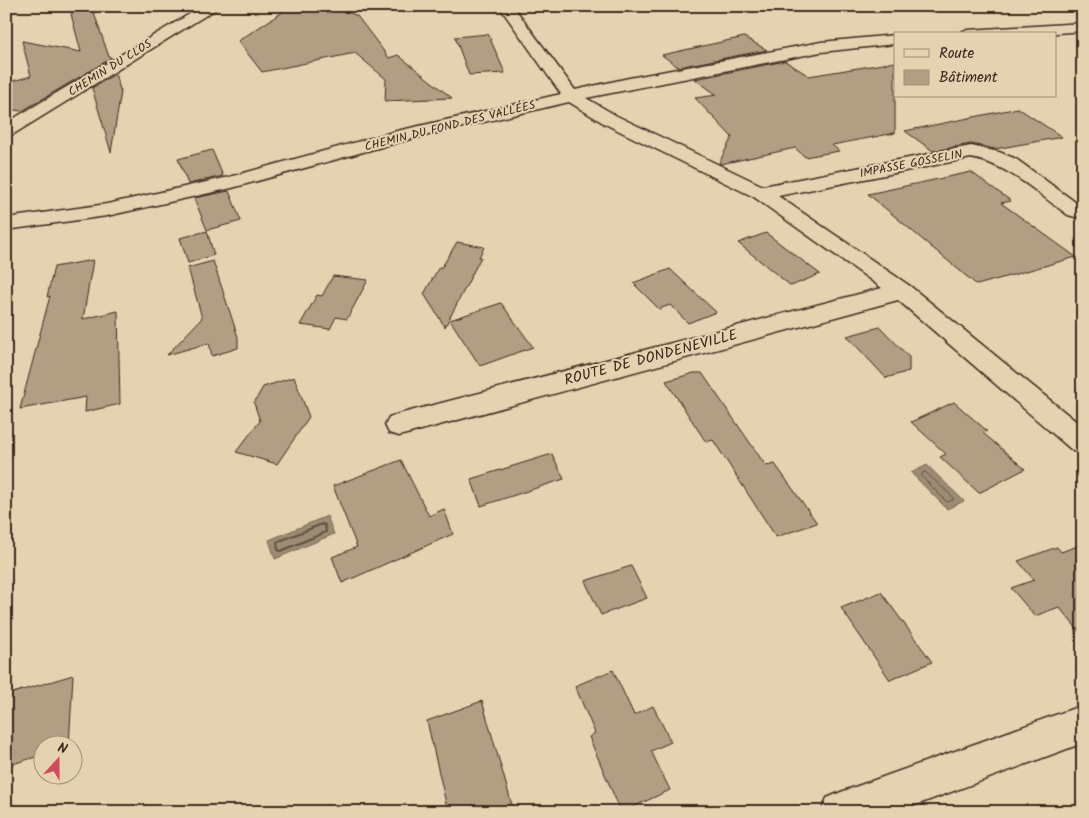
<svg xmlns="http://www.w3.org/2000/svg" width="1089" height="818" font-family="Kalam,sans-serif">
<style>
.water{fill:#9d8c73;stroke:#766551}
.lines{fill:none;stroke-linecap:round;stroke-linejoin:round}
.shore-far1{stroke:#625140;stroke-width:1}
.shore{stroke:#625140;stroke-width:2}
.building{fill:#b19e83;stroke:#3b2a1e}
.street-casing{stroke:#3b2a1e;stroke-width:3}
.street{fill:#e5d2b0;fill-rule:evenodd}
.labels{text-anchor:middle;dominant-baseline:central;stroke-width:4;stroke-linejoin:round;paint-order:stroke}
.far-street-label{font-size:12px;fill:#3b2a1e;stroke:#e5d2b0}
.street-label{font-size:15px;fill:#3b2a1e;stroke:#e5d2b0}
</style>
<rect width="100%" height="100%" fill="#e5d2b0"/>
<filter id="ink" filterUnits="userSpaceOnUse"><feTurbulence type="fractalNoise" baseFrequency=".02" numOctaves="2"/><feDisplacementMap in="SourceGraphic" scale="10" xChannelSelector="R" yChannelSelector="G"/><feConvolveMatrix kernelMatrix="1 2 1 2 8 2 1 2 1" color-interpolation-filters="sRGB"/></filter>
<g filter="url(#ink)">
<g class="water">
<path d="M927,465L964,501L947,509L911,473Z"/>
<path d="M327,516L334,534L275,559L269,540Z"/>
</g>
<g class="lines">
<g class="shore-far1">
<path d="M925,472L953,497V500L947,502L922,477V474Z"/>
<path d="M320,525H325"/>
</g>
<path class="shore" d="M322,524L325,525L326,532L281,551L278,550L277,542Z"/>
</g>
<g class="building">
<path d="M292,6H349L350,13L357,16L389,58L398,55L452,98L385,101L386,79L355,53L262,72L238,41Z"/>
<path d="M92,7L109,57H111L110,59L22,111L6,109V83L31,76L22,41L81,52L71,14Z"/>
<path d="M488,34L505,73L469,75L455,37Z"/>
<path d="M744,37L767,50L678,67L662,55Z"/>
<path d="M785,61L809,76L895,62V133L832,145L839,151L805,157L795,148L721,164L719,163L732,137L695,98L717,95L695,79Z"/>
<path d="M115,74L121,92L111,152L92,88Z"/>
<path d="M1018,108L1062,137L995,149L971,144L933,151L905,131Z"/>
<path d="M212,150L223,176L188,184L178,159Z"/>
<path d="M971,172L1011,201L1001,203L1076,257L977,285L868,194Z"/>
<path d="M229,191L241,221L207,230L194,198Z"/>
<path d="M207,231L214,255L188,263L180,238Z"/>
<path d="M766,233L820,274L791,286L738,243Z"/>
<path d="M457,242L484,247L479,257H481L445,327L424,294L439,267H442Z"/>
<path d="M93,260L83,319L118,311L120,404L85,412L86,397L20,409L50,296L47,297L54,267Z"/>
<path d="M213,261L238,337V348L212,356L209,343L167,355L202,318L188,268Z"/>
<path d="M670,269L689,287L716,312L688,323L670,305L659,309L633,283Z"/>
<path d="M333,276L368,280L347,319L336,317L330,329L300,325L317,295L322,296Z"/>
<path d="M501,303L533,347L480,366L450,320Z"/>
<path d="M880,327L909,357V371L886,378L847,336Z"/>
<path d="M694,373H702L766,466L775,464L817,523L776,537L713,440L706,442L666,381Z"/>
<path d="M294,377L309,417L277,464L236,452L260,421L254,403L263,387Z"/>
<path d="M954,402L987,431L983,433L1025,469L979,493L940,457L946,454L911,422Z"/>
<path d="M552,454L564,479L481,506L471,479Z"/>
<path d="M401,460L429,516L444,509L453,534L342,583L332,557L357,547L333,486Z"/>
<path d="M1083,544V636L1059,607L1035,616L1011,588L1034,580L1018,561L1057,547L1061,552Z"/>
<path d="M631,566L647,598L601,615L585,581Z"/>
<path d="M881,592L932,662L890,680L841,608Z"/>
<path d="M613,670L634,715L653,706L671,742L651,751L670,790L622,812H621L589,737L595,733L575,686Z"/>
<path d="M73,675L69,746H42V755L6,766V695Z"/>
<path d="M482,701L514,812H448L427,721Z"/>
</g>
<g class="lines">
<g class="street-casing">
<g id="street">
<path d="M203,6H221L12,135L6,136V123Z"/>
<path d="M499,6H513L575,90L629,78L821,42L895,35V44L821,52L586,98L617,116L763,186L971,146L999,152L1016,159L1082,207V215L1075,217L1068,215C1037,193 1009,165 971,158L778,196L910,286L1083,427V454L1073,451L898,300L399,436L389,433L385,425L389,417L399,414L882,288L754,197L605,124L569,102L407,140L232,188L107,216L6,230V218L107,204L229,177L397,131L561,94Z"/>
<path d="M1083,23V31L1045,34H961L963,31L968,30Z"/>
<path d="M1083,705V743L897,812H821L827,798L841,792Z"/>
</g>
</g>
<use href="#street" class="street"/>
</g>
</g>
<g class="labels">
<g class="far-street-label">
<text transform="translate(110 68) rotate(-32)">CHEMIN DU CLOS</text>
<text transform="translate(450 126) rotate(-14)">CHEMIN DU FOND DES VALLÉES</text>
<text transform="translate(911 164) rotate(-11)">IMPASSE GOSSELIN</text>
</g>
<g class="street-label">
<text transform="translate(651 358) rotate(-15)">ROUTE DE DONDENEVILLE</text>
</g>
</g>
<rect width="1089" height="818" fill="none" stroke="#e5d2b0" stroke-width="25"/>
<rect x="12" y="12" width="1064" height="793" fill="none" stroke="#3b2a1e" stroke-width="2" filter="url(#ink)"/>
<rect x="894" y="32" width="162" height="65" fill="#e5d2b0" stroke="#a18f76"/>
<rect x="904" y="49" width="25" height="8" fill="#e5d2b0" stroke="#a18f76"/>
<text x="939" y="58" font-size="15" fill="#3b2a1e">Route</text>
<rect x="904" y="70" width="25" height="15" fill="#b19e83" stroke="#a18f76"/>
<text x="939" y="82" font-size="15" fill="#3b2a1e">Bâtiment</text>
<g transform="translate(58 760) rotate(21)"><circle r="24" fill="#e5d2b0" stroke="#a18f76"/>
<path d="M0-4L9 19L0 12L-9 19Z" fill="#d1495b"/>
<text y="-8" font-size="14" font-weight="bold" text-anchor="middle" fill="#3b2a1e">N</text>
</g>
</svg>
